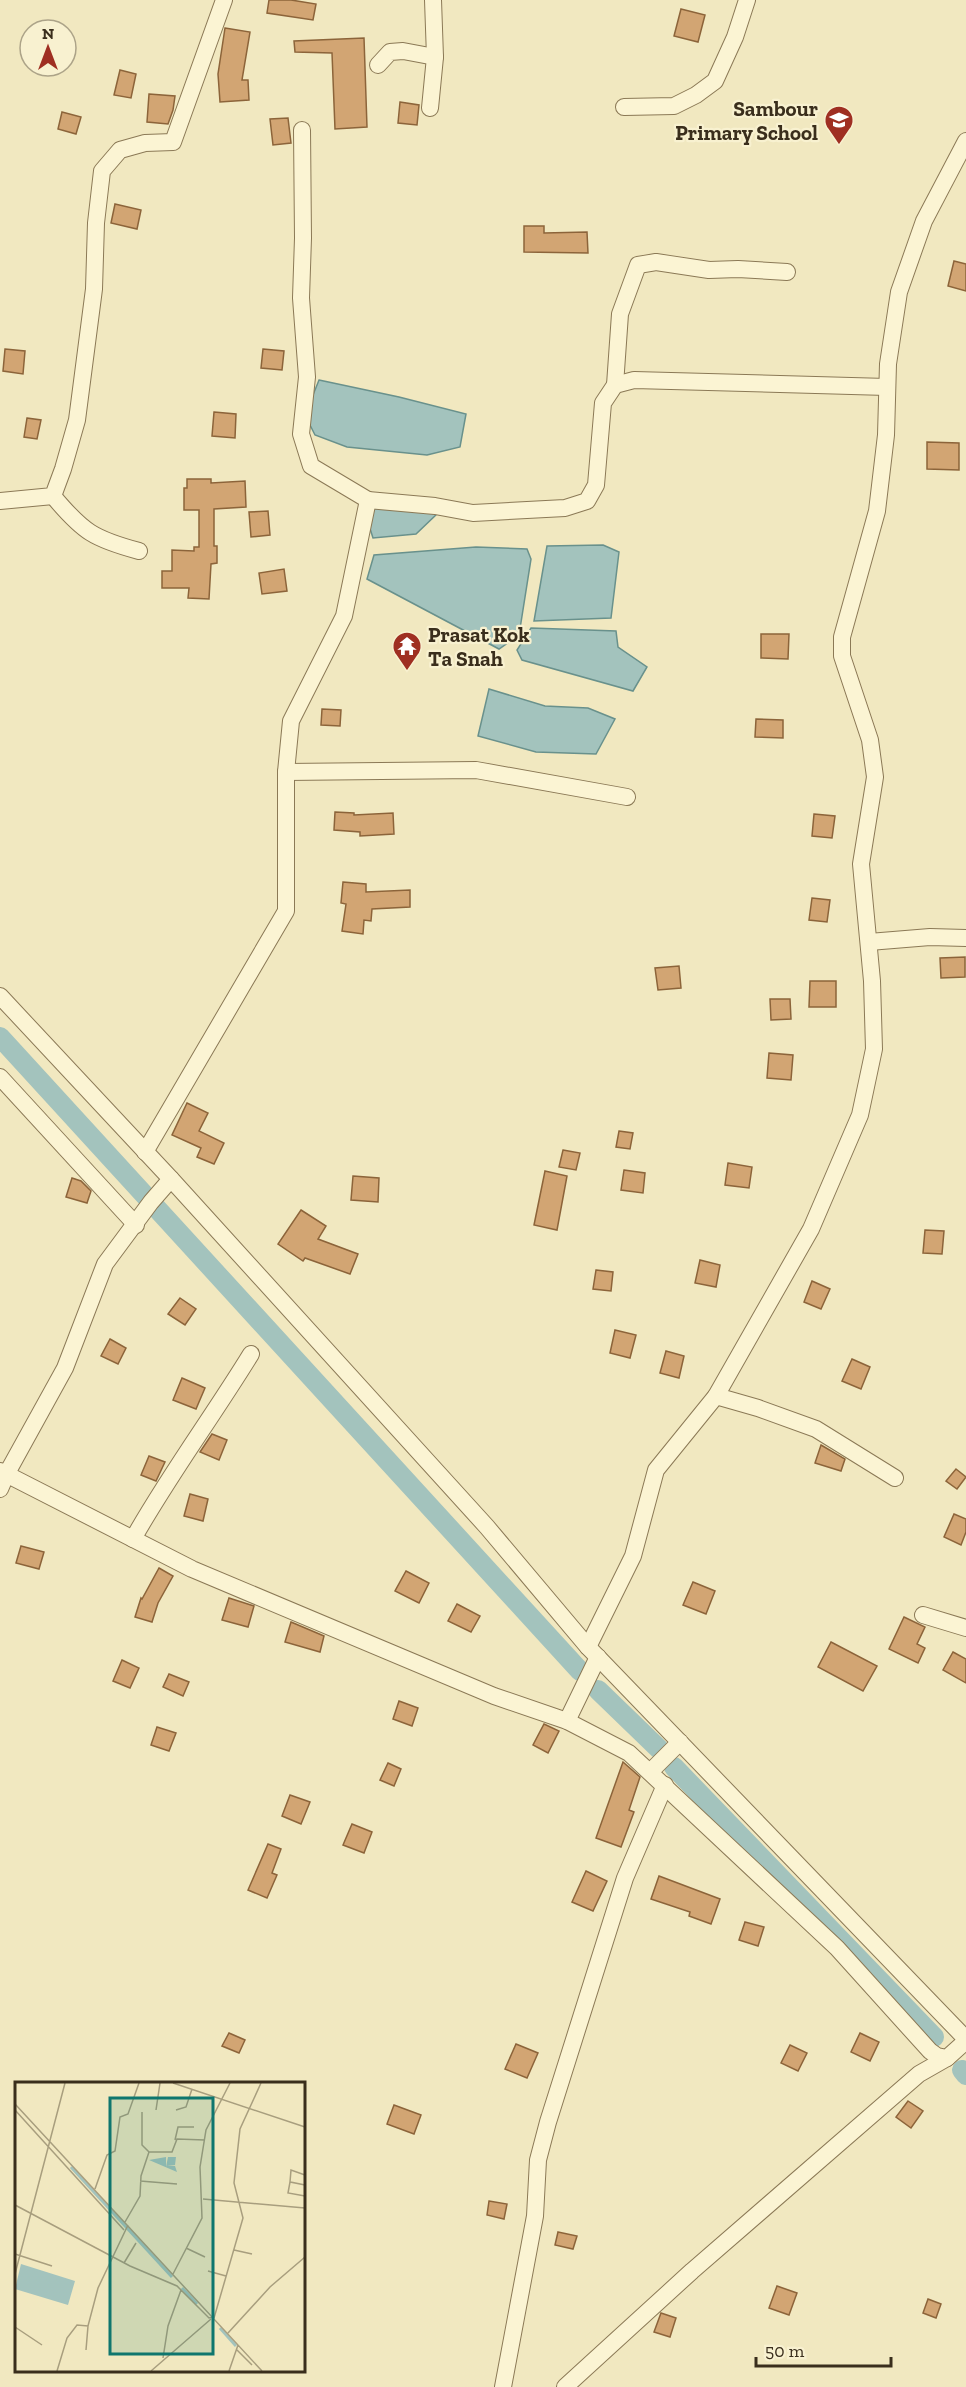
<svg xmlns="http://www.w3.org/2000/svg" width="966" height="2387" font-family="'Zilla Slab',serif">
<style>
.water{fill:#a3c3bd;stroke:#69918c;stroke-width:1.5}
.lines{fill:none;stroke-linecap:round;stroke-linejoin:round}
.canal{stroke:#a3c3bd;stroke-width:20}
.building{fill:#d2a573;stroke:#8c643a;stroke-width:1.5}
.street-casing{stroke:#8b7956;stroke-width:18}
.street{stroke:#fbf4d3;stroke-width:16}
.labels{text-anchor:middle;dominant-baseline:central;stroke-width:4.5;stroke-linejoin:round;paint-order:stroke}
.poi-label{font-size:21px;font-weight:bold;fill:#3a2e1c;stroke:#f8f1d0;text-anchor:end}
.inset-river{fill:none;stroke:#a3c3bd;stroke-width:3}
.inset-road{fill:none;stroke:#a89e7e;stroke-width:1.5}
.view{fill:#0f766e;fill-opacity:0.15;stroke:#0f766e;stroke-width:3}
.inset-edge{fill:none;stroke:#3a2e1c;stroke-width:3}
</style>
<rect width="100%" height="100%" fill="#f1e8c0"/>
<g class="water">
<path d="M319,380L399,397L466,414L460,447L427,455L347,447L315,435L305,415Z"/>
<path d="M377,502L438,513L416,534L373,538L367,519Z"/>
<path d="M603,545L619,552L611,618L534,621L547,546Z"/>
<path d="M476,547L527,549L531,559L519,635L499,649L367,579L374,555Z"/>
<path d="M531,628L616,631L618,647L647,667L633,691L522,660L517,650Z"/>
<path d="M489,689L545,706L588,708L615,719L596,754L536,752L478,736Z"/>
</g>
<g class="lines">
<g class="canal">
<path d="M0,1037L580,1671"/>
<path d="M598,1690L659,1749"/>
<path d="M674,1767L934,2037"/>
<path d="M962,2070L966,2075"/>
</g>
</g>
<g class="building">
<path d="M269,0H291L316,4L313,20L267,13Z"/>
<path d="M681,9L705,15L698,42L674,36Z"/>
<path d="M225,28L250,32L242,80H248L249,100L220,102L218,74Z"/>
<path d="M364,38L367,127L335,129L332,53L295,52L294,41Z"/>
<path d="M120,70L136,74L131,98L114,95Z"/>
<path d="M149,94L175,96L173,110L168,124L147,122Z"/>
<path d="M400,102L419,105L417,125L398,123Z"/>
<path d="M62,112L81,117L76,134L58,129Z"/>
<path d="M288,118L291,143L273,145L270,119Z"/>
<path d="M115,204L141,210L137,229L111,223Z"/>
<path d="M524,226H544V233L587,232L588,253L524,252Z"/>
<path d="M954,261L966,264V291L948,286Z"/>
<path d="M5,349L25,351L23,374L3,371Z"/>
<path d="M263,349L284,351L282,370L261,368Z"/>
<path d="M214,412L236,414L235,438L212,436Z"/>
<path d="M27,418L41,420L37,439L24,437Z"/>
<path d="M927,442L959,443V470L927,469Z"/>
<path d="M187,479H211V483L245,481L246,507L214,509V546H217V563L211,564L209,599L188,598L189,588H162V571H172V550L194,551V547H199V510H184V488H187Z"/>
<path d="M268,511L270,535L251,537L249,512Z"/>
<path d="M284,569L287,591L262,594L259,573Z"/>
<path d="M761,634H789L788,659L761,658Z"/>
<path d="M322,709L341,710L340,726L321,725Z"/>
<path d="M756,719L783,720V738L755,737Z"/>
<path d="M335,812L354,813V815L393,813L394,834L360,836V832L334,830Z"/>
<path d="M814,814L835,816L832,838L812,836Z"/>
<path d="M343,882L366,884V892L410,890V907L372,909L371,921L364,920L363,934L342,931L346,904L341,903Z"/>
<path d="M812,898L830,900L827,922L809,920Z"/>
<path d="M965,957V977L941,978L940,958Z"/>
<path d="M679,966L681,988L658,990L655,968Z"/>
<path d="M810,981H836V1007H809Z"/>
<path d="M770,999H790L791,1019L771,1020Z"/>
<path d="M769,1053L793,1055L791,1080L767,1078Z"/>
<path d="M187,1103L208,1113L199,1131L224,1143L214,1164L197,1157L201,1148L172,1135Z"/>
<path d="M619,1131L633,1133L630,1149L616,1147Z"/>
<path d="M563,1150L580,1153L576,1170L559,1167Z"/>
<path d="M728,1163L752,1167L749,1188L725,1185Z"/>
<path d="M624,1170L645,1173L643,1193L621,1190Z"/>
<path d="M545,1171L567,1176L557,1230L534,1225Z"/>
<path d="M353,1176L379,1178L378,1202L351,1200Z"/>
<path d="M72,1178L81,1181L91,1191L87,1203L66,1197Z"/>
<path d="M301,1210L326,1226L318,1239L358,1254L350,1274L305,1258L303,1261L278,1244Z"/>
<path d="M925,1230L944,1231L942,1254L923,1253Z"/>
<path d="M700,1260L720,1265L716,1287L695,1283Z"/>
<path d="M596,1270L613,1272L611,1291L593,1289Z"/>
<path d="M812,1281L830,1289L821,1309L804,1302Z"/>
<path d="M180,1298L196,1309L185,1325L168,1314Z"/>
<path d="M615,1330L636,1335L630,1358L610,1353Z"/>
<path d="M110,1339L126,1348L118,1364L101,1356Z"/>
<path d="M666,1351L684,1356L679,1378L660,1373Z"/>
<path d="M852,1359L870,1367L861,1389L842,1381Z"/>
<path d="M182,1378L205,1388L196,1409L173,1400Z"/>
<path d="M212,1434L227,1440L219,1460L200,1452Z"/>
<path d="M821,1445L845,1459L841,1471L815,1463Z"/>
<path d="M149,1456L165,1462L156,1481L141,1475Z"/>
<path d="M956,1469L966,1477L957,1489L946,1481Z"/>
<path d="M190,1494L208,1499L203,1521L184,1516Z"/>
<path d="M954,1514L966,1519V1532L961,1545L944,1537Z"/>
<path d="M21,1546L44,1552L39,1569L16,1563Z"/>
<path d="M159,1568L173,1576L158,1603L152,1622L135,1617L141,1598L142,1599Z"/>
<path d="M406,1571L429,1583L419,1603L395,1591Z"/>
<path d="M693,1582L715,1591L706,1614L683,1605Z"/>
<path d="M229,1598L254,1606L248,1627L222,1620Z"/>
<path d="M457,1604L480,1616L471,1632L448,1621Z"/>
<path d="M904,1617L925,1627L917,1644L925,1648L918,1663L889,1649Z"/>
<path d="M291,1622L324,1636L320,1652L285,1642Z"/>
<path d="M831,1642L877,1666L863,1691L818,1667Z"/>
<path d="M953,1652L966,1659V1683L943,1670Z"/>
<path d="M122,1660L139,1668L130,1688L113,1681Z"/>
<path d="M169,1674L189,1682L183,1696L163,1687Z"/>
<path d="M399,1701L418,1708L412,1726L393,1719Z"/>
<path d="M544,1724L559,1731L548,1753L533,1745Z"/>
<path d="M157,1727L176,1733L169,1751L151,1745Z"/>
<path d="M623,1762L640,1777L629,1810L634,1812L621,1847L596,1838Z"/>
<path d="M388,1763L401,1769L394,1786L380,1780Z"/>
<path d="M290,1795L310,1802L301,1824L282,1816Z"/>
<path d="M352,1824L372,1832L364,1853L343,1845Z"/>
<path d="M268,1844L281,1849L272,1873L277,1875L267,1898L248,1890Z"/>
<path d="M586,1871L607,1881L593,1911L572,1902Z"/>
<path d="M659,1876L720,1899L711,1924L689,1916L690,1912L651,1899Z"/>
<path d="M745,1922L764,1927L758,1946L739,1940Z"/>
<path d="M229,2033L245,2040L239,2053L222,2046Z"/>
<path d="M860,2033L879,2042L870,2061L851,2052Z"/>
<path d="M516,2044L538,2053L527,2078L505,2069Z"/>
<path d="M790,2045L807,2053L798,2071L781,2063Z"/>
<path d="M908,2101L923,2111L911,2128L896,2117Z"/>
<path d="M394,2105L421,2115L414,2134L387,2124Z"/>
<path d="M489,2201L507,2204L504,2219L487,2215Z"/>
<path d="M558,2232L577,2236L573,2249L555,2245Z"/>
<path d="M777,2286L797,2293L789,2315L769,2308Z"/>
<path d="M928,2299L941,2304L936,2318L923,2313Z"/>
<path d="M661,2313L676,2318L670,2337L654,2332Z"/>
</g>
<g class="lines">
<g class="street-casing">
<g id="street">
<path d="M378,65L390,52L403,51L435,57"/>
<path d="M624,107L674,106L696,95L715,81L735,37L747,0"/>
<path d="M430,108L435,57L433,0"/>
<path d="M615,385L620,314L638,265L656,262L709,270L738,269L787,272"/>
<path d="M53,496C83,532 94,539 139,551"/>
<path d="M368,500L435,506L473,513L565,508L587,501L596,485L603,403L615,385L634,380L887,387"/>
<path d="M0,501L53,496L63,469L77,420L94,289L96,223L102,171L120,150L145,143L173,142L224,0"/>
<path d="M286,772L476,770L627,797"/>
<path d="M869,942L930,937L966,938"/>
<path d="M0,996L171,1179L487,1527L588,1647L966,2039"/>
<path d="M0,1077L136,1225"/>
<path d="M145,1152L286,911V772L291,721L344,616L368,500L311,466L301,434L307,377L301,298L303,238L302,130"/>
<path d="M716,1396L758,1408L816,1429L895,1478"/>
<path d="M0,1471L192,1569L494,1696L567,1721L629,1753L837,1948L930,2051L937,2056L947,2058L966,2041"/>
<path d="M0,1489L6,1475L65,1368L105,1264L151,1202L171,1179"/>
<path d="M133,1539C169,1475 213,1416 251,1354"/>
<path d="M923,1615L966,1628"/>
<path d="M588,1647L633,1556L656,1470L716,1396L811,1229L860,1115L874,1049L872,981L861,864L875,777L870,740L842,656V637L877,511L886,435L888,364L899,292L924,221L966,141"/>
<path d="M567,1721L598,1657"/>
<path d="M650,1772L680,1742"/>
<path d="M503,2387L535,2216L538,2160L548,2122L625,1878L665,1785"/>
<path d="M565,2387L692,2271L919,2074L947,2058"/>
</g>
</g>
<use href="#street" class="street"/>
</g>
<defs>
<g id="school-pin" transform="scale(1.5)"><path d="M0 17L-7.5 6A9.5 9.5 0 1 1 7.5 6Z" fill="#9f2f22" stroke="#f8f1d0"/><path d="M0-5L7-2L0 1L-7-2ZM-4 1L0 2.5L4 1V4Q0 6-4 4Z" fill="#fff"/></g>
<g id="temple-pin" transform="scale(1.5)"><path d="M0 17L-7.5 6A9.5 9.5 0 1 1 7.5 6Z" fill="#9f2f22" stroke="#f8f1d0"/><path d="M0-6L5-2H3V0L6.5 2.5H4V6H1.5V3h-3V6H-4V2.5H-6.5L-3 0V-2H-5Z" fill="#fff"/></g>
</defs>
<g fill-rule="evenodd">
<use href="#school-pin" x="839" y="120"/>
<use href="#temple-pin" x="407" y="646"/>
</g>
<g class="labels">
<g class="poi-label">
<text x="818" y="108">Sambour<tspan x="818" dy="24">Primary School</tspan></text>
<text x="428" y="634" text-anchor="start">Prasat Kok<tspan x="428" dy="24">Ta Snah</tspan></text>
</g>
</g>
<g transform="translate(15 2082)">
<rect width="290" height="290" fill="#f1e8c0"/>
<path d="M151,75V85L153,75H161L160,83H152L160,84L162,90L134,78ZM6,182L60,199L53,223L0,207Z" fill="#a3c3bd"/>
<path class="inset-river" d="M56,85L157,195M167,206L182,222M205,246L221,264"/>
<path class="inset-road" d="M158,1L290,45M0,22L247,289M0,28L109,148M141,28L145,1M161,28L171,25L177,7M160,58L163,45H179M134,70H157L162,57L190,58M125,99L162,102M275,100L276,88L290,93M290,103L275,100L273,111L290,114M80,107L92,73L100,69L105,35L113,32L124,1M188,117L290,126M0,123L115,184L162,204L194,236L198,235M110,140L125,114L126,94L134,70L127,63V30M171,166L190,175M219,168L237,172M0,172L37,184M109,181L121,161M193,189L211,194M0,192L50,1M158,192L187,136L185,85L191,48L215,1M199,236L228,136L219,101L225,47L246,1M0,245L27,263M213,251L255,205L290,175M221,267L237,283M71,268L73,244M148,276L153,244L166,208M42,289L52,256L62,243L73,244L83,206L113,143M136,289L196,237M214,289L223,263"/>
<path class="view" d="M95,16H198V272H95Z"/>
<rect width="290" height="290" class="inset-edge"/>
</g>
<g transform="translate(48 48)"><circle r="28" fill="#f8f1d0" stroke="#aca388" stroke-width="1.5"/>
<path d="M0-4.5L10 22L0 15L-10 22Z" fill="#9f2f22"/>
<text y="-9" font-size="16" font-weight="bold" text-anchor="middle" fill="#3a2e1c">N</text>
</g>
<path d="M756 2357v9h135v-9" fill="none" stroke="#3a2e1c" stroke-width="3"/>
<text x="765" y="2357" font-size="18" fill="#3a2e1c" stroke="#f8f1d0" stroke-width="4.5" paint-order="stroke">50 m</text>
</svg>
